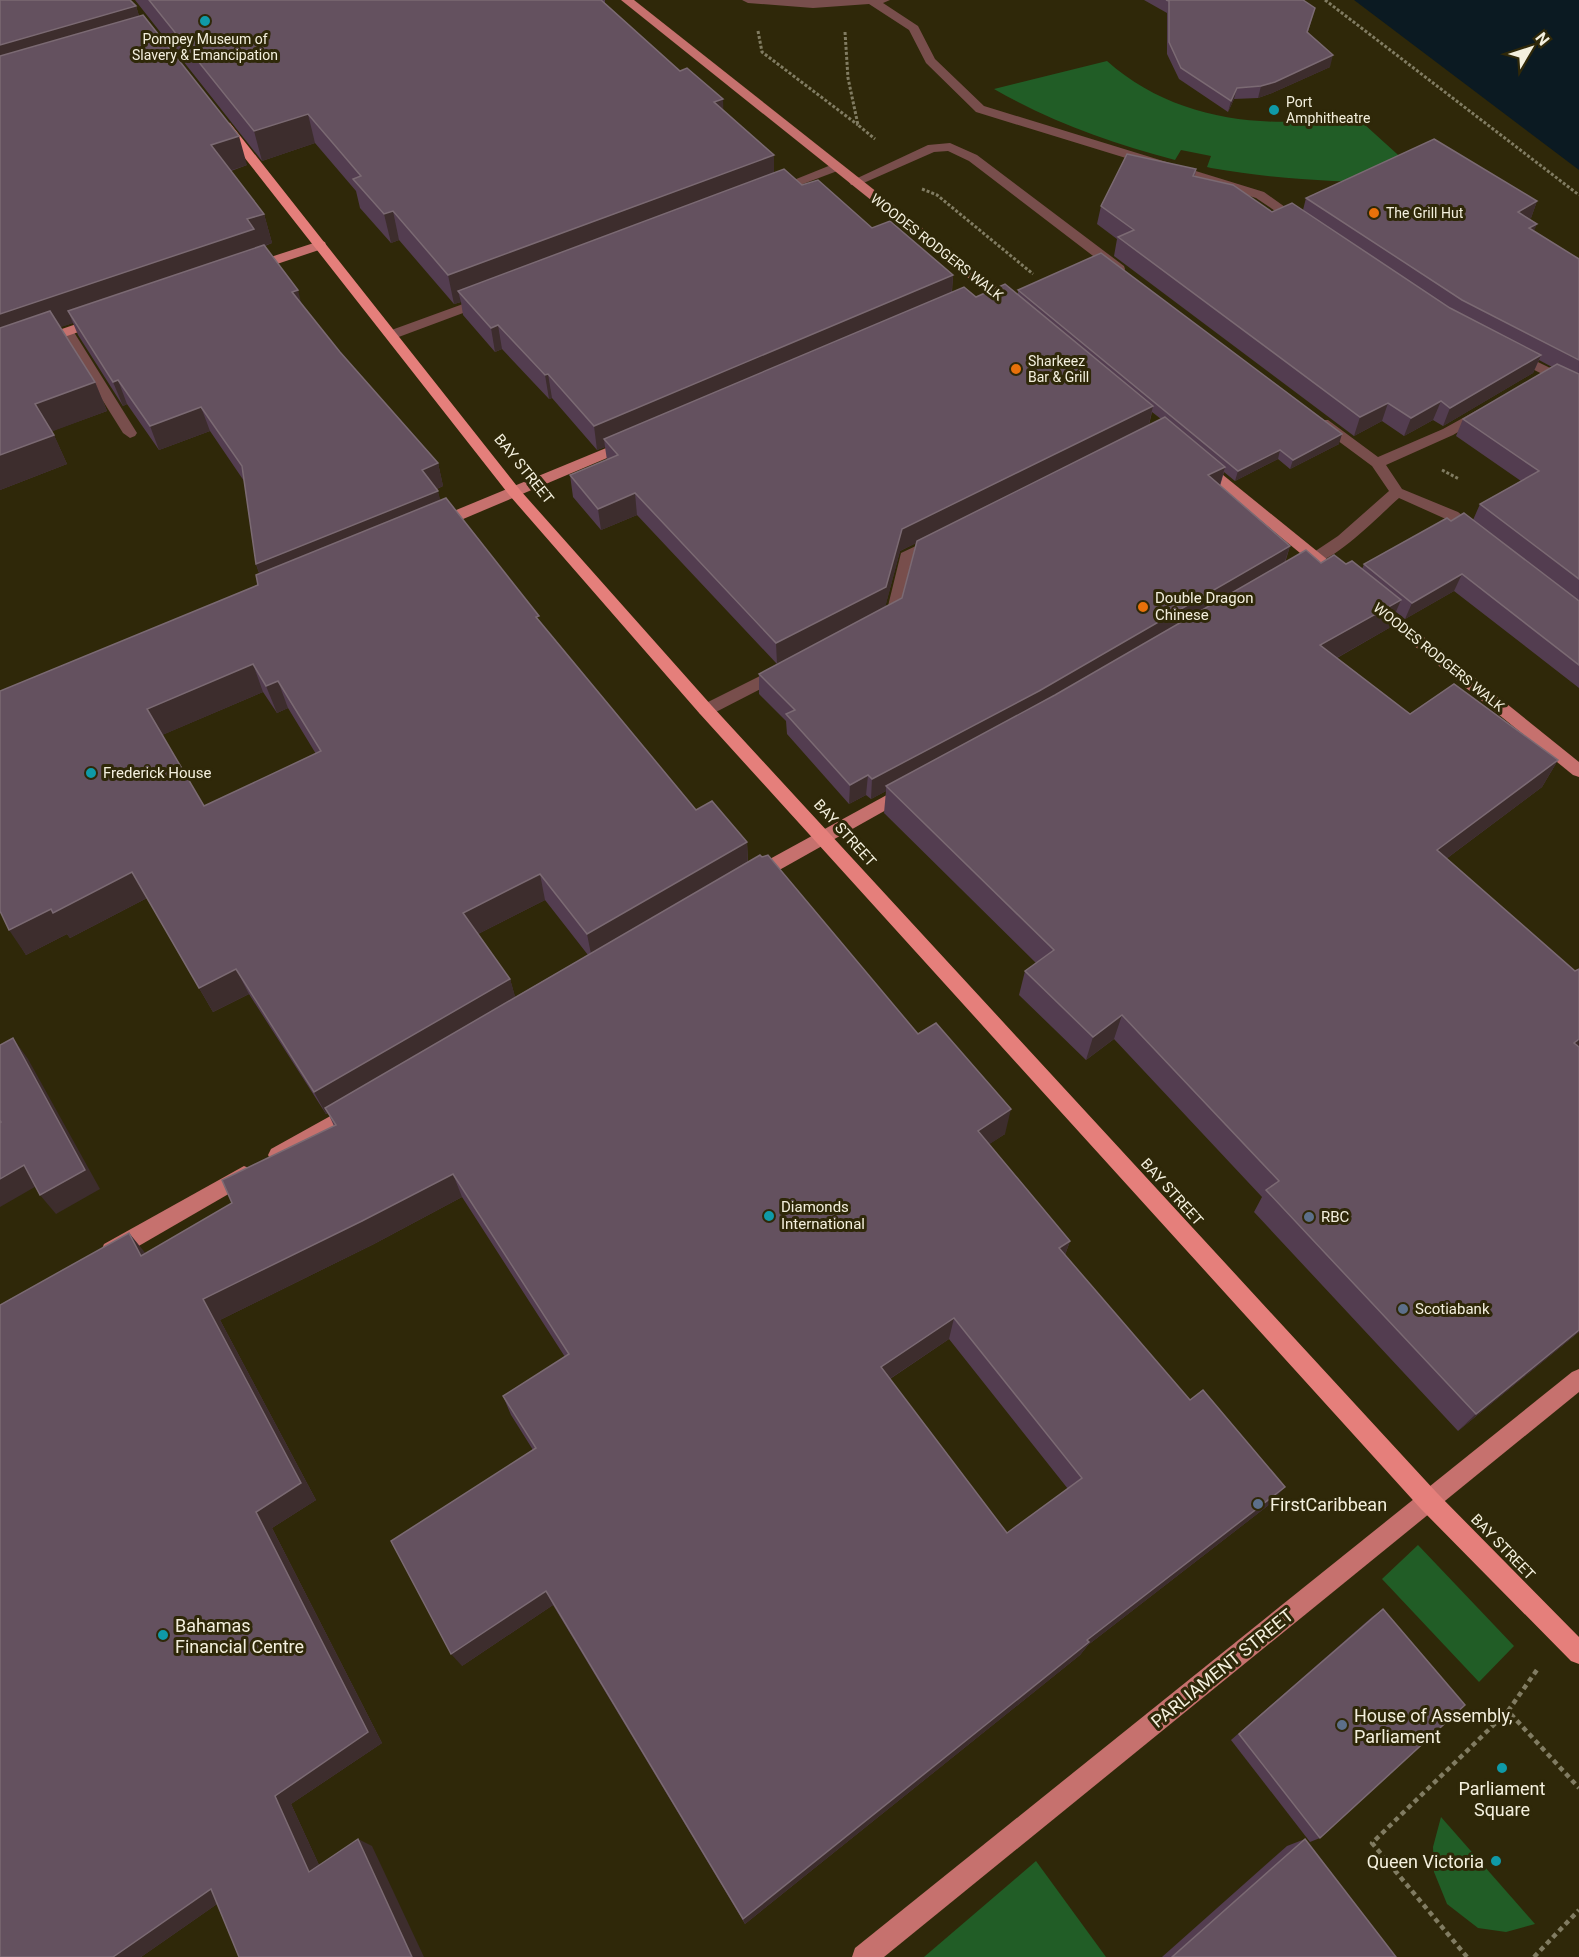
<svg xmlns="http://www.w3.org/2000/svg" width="1579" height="1957" font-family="Roboto,sans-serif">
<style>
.green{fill:#215d26}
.water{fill:#0b1a22}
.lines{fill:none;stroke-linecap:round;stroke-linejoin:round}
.path-far1{stroke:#817c62;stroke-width:3;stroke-dasharray:3 2;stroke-linecap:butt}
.path{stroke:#817c62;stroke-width:4.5;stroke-dasharray:5 4;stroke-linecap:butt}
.minor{fill:#784e4c;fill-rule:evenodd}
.major{fill:#c6716e;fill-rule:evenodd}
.highway{fill:#e57f7b;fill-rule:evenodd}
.wall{fill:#533d50;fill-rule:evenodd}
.shaded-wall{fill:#3d2d2d}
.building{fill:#64515f;stroke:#7b6a73;stroke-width:1.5;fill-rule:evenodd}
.culture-dot{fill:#0f9aa8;stroke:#2f2809;stroke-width:2}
.food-dot{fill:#e8710a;stroke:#2f2809;stroke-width:2}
.service-dot{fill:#5c6f8a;stroke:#2f2809;stroke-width:2}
.labels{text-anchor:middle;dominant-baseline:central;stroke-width:6;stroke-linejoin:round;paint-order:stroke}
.far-poi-label{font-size:14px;fill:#f4f0de;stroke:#2f2809;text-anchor:start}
.far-street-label{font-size:14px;fill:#f4f0de;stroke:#2f2809}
.street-label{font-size:15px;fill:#f4f0de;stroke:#2f2809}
.poi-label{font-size:15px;fill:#f4f0de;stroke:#2f2809;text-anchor:start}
.near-poi-label{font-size:18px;fill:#f4f0de;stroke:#2f2809;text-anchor:start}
.near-street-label{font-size:18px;fill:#f4f0de;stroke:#2f2809}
</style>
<rect width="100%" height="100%" fill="#2f2809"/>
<g class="green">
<path d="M1107,61C1174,121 1268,131 1354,115L1428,182C1352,183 1286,181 1211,168L1207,167L1211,156L1181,150L1175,160C1111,143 1051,122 994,89Z"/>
<path d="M1418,1545L1514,1646L1479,1682L1382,1579Z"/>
<path d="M1441,1817L1535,1924L1506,1932L1478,1928L1447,1904L1434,1872L1433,1847Z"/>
<path d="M1036,1861L1106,1957H924Z"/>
</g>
<path class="water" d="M1354,0H1579V170Z"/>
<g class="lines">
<g class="path-far1">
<path d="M1325,0L1579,195"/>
<path d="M758,31L762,52L858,125"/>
<path d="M845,32L848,78L858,125L875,139"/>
<path d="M922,189L937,195L1033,274"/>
<path d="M1442,470L1459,479"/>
</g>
<g class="path">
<path d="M1508,1711L1539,1667"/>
<path d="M1467,1957L1372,1843L1508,1711L1579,1788"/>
<path d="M1534,1957L1579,1910"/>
</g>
<g class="minor">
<path d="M742,0H890L883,3L918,26L935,59L984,106L1264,192L1306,222L1300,226L1296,225L1256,198L976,112L926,63L909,30L869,4L813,8L748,3Z"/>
<path d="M950,143L977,155L1124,266L1125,269L1124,272H1114L969,161L948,151L934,152L859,185H851L849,182L928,145Z"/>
<path d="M836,163L840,164V170L779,193L775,194L769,190Z"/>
<path d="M485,296L490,297L492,300L490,303L396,338L391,339L384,335L386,332Z"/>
<path d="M67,328L72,329L137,433L135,436L130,438L123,433L60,332Z"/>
<path d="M1515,351L1579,382V392L1510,358L1508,355Z"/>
<path d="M1481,408L1488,413L1486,416L1453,435L1386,465L1402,489L1458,512L1480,529L1482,533L1480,537H1470L1448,520L1399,498C1383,512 1330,567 1311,562L1308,558L1311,554L1338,536L1389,491L1372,466L1318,426L1316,423L1318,420H1328L1378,457L1443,429Z"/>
<path d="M935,537L940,538L942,542L940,546L913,560L899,617L885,624L880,622L877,618L887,610L901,553Z"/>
<path d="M780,666L786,668L788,672L786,676L712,714H700L698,710L700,706Z"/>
</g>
<g class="major">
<path d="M621,0H634L1016,302L1018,305L1016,308H1006Z"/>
<path d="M320,241L325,242L326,245L325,248L259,270H249L248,267L249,264Z"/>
<path d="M97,317L104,321L102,324L0,359V350Z"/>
<path d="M628,439L635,444L633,447L442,528L437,529L430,524L432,520Z"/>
<path d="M1202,460L1207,462L1344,573L1347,577L1344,581H1334L1197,468L1195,465Z"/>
<path d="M1374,600L1379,601L1579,762V777L1573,775L1369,609L1366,605L1369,601Z"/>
<path d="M905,785L911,786L913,791L911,796L760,881L754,883L748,881L745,876L748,871Z"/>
<path d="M352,1104L359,1106L361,1112L359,1118L285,1161L278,1164L271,1161L268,1155L271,1149Z"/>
<path d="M244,1166L251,1169L254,1175L251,1181L118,1258L111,1260L104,1258L101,1251L104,1244Z"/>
<path d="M1579,1369V1392L884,1957H852L855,1948L1572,1372Z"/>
</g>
<path class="highway" d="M226,122L230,123L520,490L712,706L1437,1493L1579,1637V1664L1571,1661L1421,1509L700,714L510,496L222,129L220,126Z"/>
</g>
<g class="wall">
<path d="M0,0L136,6L139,16L247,165L231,171L264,214L272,243L265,246L302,304L340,352L438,463L443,486L437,489L440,500L540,622L696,810L747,842L748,862L918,1034L1005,1134L989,1144L1070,1241L1065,1255L1270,1504L1088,1645L1080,1655L745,1924L553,1605L462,1666L533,1450L511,1415L503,1396L565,1357L462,1197L374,1244L220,1320L316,1500L272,1528L382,1743L291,1804L319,1865L372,1846L217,1904L141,1957H0L129,1233L145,1254L232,1203L334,1126L328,1113L326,1114L249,994L213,1012L147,898L70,938L67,934L26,955L0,911L258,585L259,573L256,564L244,481L210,431L159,450L127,404L123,406L78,335L73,323L60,327L95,382L107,411L52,431L67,464L0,490ZM263,692L277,713L288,708L316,754L204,806L162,735ZM545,900L588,955L515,997L510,979L478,934ZM949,1339L1068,1489L1007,1533L890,1379Z"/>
<path d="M135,0H605V4L680,71L723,99V110L774,173L802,185L872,228L953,275L952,292L976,297L1018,294V290L1339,444L1290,469L1278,459L1235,481L1224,472L1220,486L1290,546L1285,563L1346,564L1362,569L1364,564L1451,521L1473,520L1480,504L1521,481L1456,436L1463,419L1552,367L1539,360L1533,373L1443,426L1433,420L1404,436L1382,421L1354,436L1114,256L1117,239L1097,224L1101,206L1196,169L1195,176L1272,212L1303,210L1306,198L1537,201L1531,218L1529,219L1534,231L1579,259V688L1454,591L1405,619L1396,612L1389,628L1337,658L1410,714L1558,760L1542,787L1446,859L1575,971L1579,969V1332L1458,1431L1254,1212L1262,1197L1114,1039L1086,1060L1019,995L1025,971L1036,963L884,813L886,791L871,799L866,795L849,804L787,734L786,721L759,694V674L777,664L637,515L601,530L573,497L570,475L607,460L605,447L597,450L552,398L549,399L502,349L495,352L463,315L461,302L454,304L399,240L391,243L360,208L356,191L315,143L262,161ZM1152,412L1161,419L1149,425ZM916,543L902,598L885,607L900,551Z"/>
<path d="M1144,0H1303L1315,8L1308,32L1330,67L1272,93L1258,98L1234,99L1228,112L1179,79L1167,54V13Z"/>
<path d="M1383,1609L1320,1838L1310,1842L1231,1740L1372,1617Z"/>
<path d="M1305,1839L1396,1957H1162L1287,1846Z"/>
</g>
<g class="shaded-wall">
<path d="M136,6L145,35L0,78V45Z"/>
<path d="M1333,55L1330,67L1272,93L1258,98L1261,86Z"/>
<path d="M1237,88L1234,99L1228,112L1231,101Z"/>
<path d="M723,99L724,128L714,102Z"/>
<path d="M308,114L315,143L262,161L254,131Z"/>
<path d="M239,136L247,165L220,174L211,145Z"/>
<path d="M774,155V184L458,291L461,302L454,304L448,275Z"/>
<path d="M1537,201L1531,218L1511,229L1518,212Z"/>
<path d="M393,211L399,240L391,243L384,214Z"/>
<path d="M264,214L272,243L68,311L73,323L0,348V314L247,219Z"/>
<path d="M1537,224L1530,241L1529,228Z"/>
<path d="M953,275L951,299L604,439L605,447L597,450L594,426Z"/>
<path d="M298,290L304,315L292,292Z"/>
<path d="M498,325L502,349L495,352L491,328Z"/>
<path d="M1541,355L1533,373L1443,426L1450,408Z"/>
<path d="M548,374L552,398L549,399L545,375Z"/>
<path d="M118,380L127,404L123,406L113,382Z"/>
<path d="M95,382L107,411L48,433L35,404Z"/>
<path d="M1441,401L1433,420L1404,436L1411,418Z"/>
<path d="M1388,403L1382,421L1354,436L1360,417Z"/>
<path d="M1153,406L1148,428L900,551L885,608L777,664L776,643L902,529Z"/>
<path d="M201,407L210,431L159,450L150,426Z"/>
<path d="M1342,434L1339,444L1290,469L1293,460Z"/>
<path d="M54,435L67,464L0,490V455Z"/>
<path d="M1280,450L1278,459L1235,481L1238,471Z"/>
<path d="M438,463L443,486L427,493L422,470Z"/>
<path d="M1225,467L1219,488L1208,475Z"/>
<path d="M438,491L444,515L264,587L256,564Z"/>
<path d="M635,493L637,515L601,530L598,509Z"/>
<path d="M1290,546L1283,567L1035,711L886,786V791L871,799L872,779Z"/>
<path d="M1462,574L1454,591L1405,619L1412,603Z"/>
<path d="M1401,600L1389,628L1310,673L1320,645Z"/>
<path d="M253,664L263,692L160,736L147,709Z"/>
<path d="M278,681L288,708L277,713L266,686Z"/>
<path d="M1558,760L1542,787L1423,876L1437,850Z"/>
<path d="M868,775L866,795L849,804L850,785Z"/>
<path d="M747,842L748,868L592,959L587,934Z"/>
<path d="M132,872L147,898L70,938L67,934L26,955L9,930L51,909Z"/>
<path d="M540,874L545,900L470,938L463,913Z"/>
<path d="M236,969L249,994L213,1012L199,988Z"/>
<path d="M510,979L517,1003L325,1108L328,1113L326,1114L314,1092Z"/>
<path d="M1122,1015L1114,1039L1086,1060L1093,1037Z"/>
<path d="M13,1038L28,1059L100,1189L56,1214L40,1195Z"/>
<path d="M1579,1039V1049L1574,1043Z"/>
<path d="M1011,1109L1005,1134L973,1155L978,1131Z"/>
<path d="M24,1165L40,1184L0,1207V1179Z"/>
<path d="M453,1174L462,1197L374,1244L220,1320L316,1500L272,1528L382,1743L291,1804L325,1878L309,1872L275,1796L256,1512L203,1299Z"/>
<path d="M129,1233L147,1255L141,1256Z"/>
<path d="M1070,1241L1062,1263L1059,1248Z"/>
<path d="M954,1318L949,1339L879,1386L881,1367Z"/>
<path d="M1579,1330V1332L1458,1431L1476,1414Z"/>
<path d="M1285,1487L1270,1504L1088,1645L1080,1655L745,1924L743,1919L1087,1640Z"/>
<path d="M546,1591L553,1605L462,1666L451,1654Z"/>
<path d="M358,1839L372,1846L424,1957H412Z"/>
<path d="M211,1889L230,1895L141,1957H113Z"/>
</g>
<g class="building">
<path d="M0,0H130L136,6L0,45Z"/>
<path d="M149,0H601L680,71L687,68L723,99L714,102L774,155L448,275L393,211L384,214L353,179L361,176L308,114L254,131Z"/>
<path d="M1166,0H1303L1315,8L1307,32L1333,55L1275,82L1261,86L1237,88L1231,101L1181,68L1169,42V1Z"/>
<path d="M143,15L239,136L211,145L264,214L247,219L254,229L0,314V56Z"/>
<path d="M1434,139L1537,201L1518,212L1537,224L1529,228L1579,259V360L1462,300L1306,198Z"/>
<path d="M1127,154L1196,169L1193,176L1233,185L1272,212L1292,203L1450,308L1541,355L1450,408L1441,401L1411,418L1388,403L1360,417L1118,237L1134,230L1101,206Z"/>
<path d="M784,169L802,185L818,180L872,228L890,221L953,275L594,426L548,374L545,375L498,325L491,328L458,291Z"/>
<path d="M264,245L298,290L292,292L340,352L438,463L422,470L438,491L256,564L242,466L201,407L150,426L118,380L113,382L68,311Z"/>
<path d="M1101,253L1342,434L1293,460L1280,450L1238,471L1018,290Z"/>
<path d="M1005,284L1153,406L902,529L886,587L776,643L635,493L598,509L570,475L618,455L604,439L964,287L976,297Z"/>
<path d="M50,311L95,382L35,404L54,435L0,455V328Z"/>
<path d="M1557,364L1579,374V579L1480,504L1539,471L1463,419Z"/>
<path d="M1165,417L1225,467L1208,475L1290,546L1039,691L872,779L868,775L850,785L786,714L795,710L759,674L902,598L917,541Z"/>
<path d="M446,498L539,616L536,617L696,810L712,801L747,842L587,934L540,874L463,913L510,979L314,1092L236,969L199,988L132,872L53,913L51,909L9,930L0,911V691L258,585L256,575ZM253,664L266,686L278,681L321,751L204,806L147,709Z"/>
<path d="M1464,513L1579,601V665L1462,574L1412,603L1364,564L1447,518L1451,521Z"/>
<path d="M1306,550L1321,563L1334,555L1346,564L1352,561L1401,600L1320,645L1410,714L1454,684L1558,760L1437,850L1575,971L1579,969V1039L1574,1043L1579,1047V1330L1476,1414L1266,1190L1279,1181L1122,1015L1093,1037L1025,971L1054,950L886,786L1055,695Z"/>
<path d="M760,855L762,857L768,855L918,1034L936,1023L1011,1109L978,1131L1070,1241L1059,1248L1190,1400L1203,1390L1285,1487L1087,1640L1089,1642L743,1919L546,1591L451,1654L391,1541L536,1448L503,1396L569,1354L453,1174L362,1221L203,1299L301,1483L256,1512L368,1732L275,1796L309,1872L358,1839L412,1957H239L211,1889L113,1957H0V1305L129,1233L141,1256L232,1203L222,1180L336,1125L325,1108ZM954,1318L1082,1478L1007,1533L881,1367Z"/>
<path d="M13,1038L85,1170L40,1195L24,1165L0,1179V1123L1,1122L0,1120V1045Z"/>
<path d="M1383,1609L1465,1705L1320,1838L1239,1734Z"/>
<path d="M1305,1839L1396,1957H1172Z"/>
</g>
<g class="culture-dot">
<circle cx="205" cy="21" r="6"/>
<circle cx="1274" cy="110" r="6"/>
<circle cx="91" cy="773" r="6"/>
<circle cx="769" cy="1216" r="6"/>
<circle cx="163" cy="1635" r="6"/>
<circle cx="1502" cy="1768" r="6"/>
<circle cx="1496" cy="1861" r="6"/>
</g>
<g class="food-dot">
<circle cx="1374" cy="213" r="6"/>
<circle cx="1016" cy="369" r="6"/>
<circle cx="1143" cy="607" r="6"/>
</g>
<g class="service-dot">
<circle cx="1309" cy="1217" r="6"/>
<circle cx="1403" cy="1309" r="6"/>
<circle cx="1258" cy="1504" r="6"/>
<circle cx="1342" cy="1725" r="6"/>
</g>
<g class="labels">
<g class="far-poi-label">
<text x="205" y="39" text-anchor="middle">Pompey Museum of<tspan x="205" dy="16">Slavery &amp; Emancipation</tspan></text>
<text x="1286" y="102">Port<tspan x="1286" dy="16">Amphitheatre</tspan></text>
<text x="1386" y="213">The Grill Hut</text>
<text x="1028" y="361">Sharkeez<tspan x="1028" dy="16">Bar &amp; Grill</tspan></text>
</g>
<g class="far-street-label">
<text transform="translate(937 247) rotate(38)">WOODES RODGERS WALK</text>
<text transform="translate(1439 657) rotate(39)">WOODES RODGERS WALK</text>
</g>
<g class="street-label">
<text transform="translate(524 469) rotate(51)">BAY STREET</text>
<text transform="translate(845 833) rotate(48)">BAY STREET</text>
<text transform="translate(1172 1192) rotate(48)">BAY STREET</text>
<text transform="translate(1503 1547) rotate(46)">BAY STREET</text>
</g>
<g class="poi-label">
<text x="1155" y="598">Double Dragon<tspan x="1155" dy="17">Chinese</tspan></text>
<text x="103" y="773">Frederick House</text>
<text x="781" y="1207">Diamonds<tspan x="781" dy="17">International</tspan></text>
<text x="1321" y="1217">RBC</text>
<text x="1415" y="1309">Scotiabank</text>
</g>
<g class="near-poi-label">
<text x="1270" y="1504">FirstCaribbean</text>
<text x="175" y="1625">Bahamas<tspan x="175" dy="21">Financial Centre</tspan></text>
<text x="1354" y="1715">House of Assembly,<tspan x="1354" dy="21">Parliament</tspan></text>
<text x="1502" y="1788" text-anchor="middle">Parliament<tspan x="1502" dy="21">Square</tspan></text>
<text x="1484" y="1861" text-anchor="end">Queen Victoria</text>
</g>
<g class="near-street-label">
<text transform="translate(1222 1668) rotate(-39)">PARLIAMENT STREET</text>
</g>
</g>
<g transform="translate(1531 48) rotate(51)" stroke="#2f2809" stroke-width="4.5" paint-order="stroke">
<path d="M0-4.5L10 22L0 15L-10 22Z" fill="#f4f0de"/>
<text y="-9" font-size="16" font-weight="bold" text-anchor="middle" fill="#f4f0de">N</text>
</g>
</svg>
